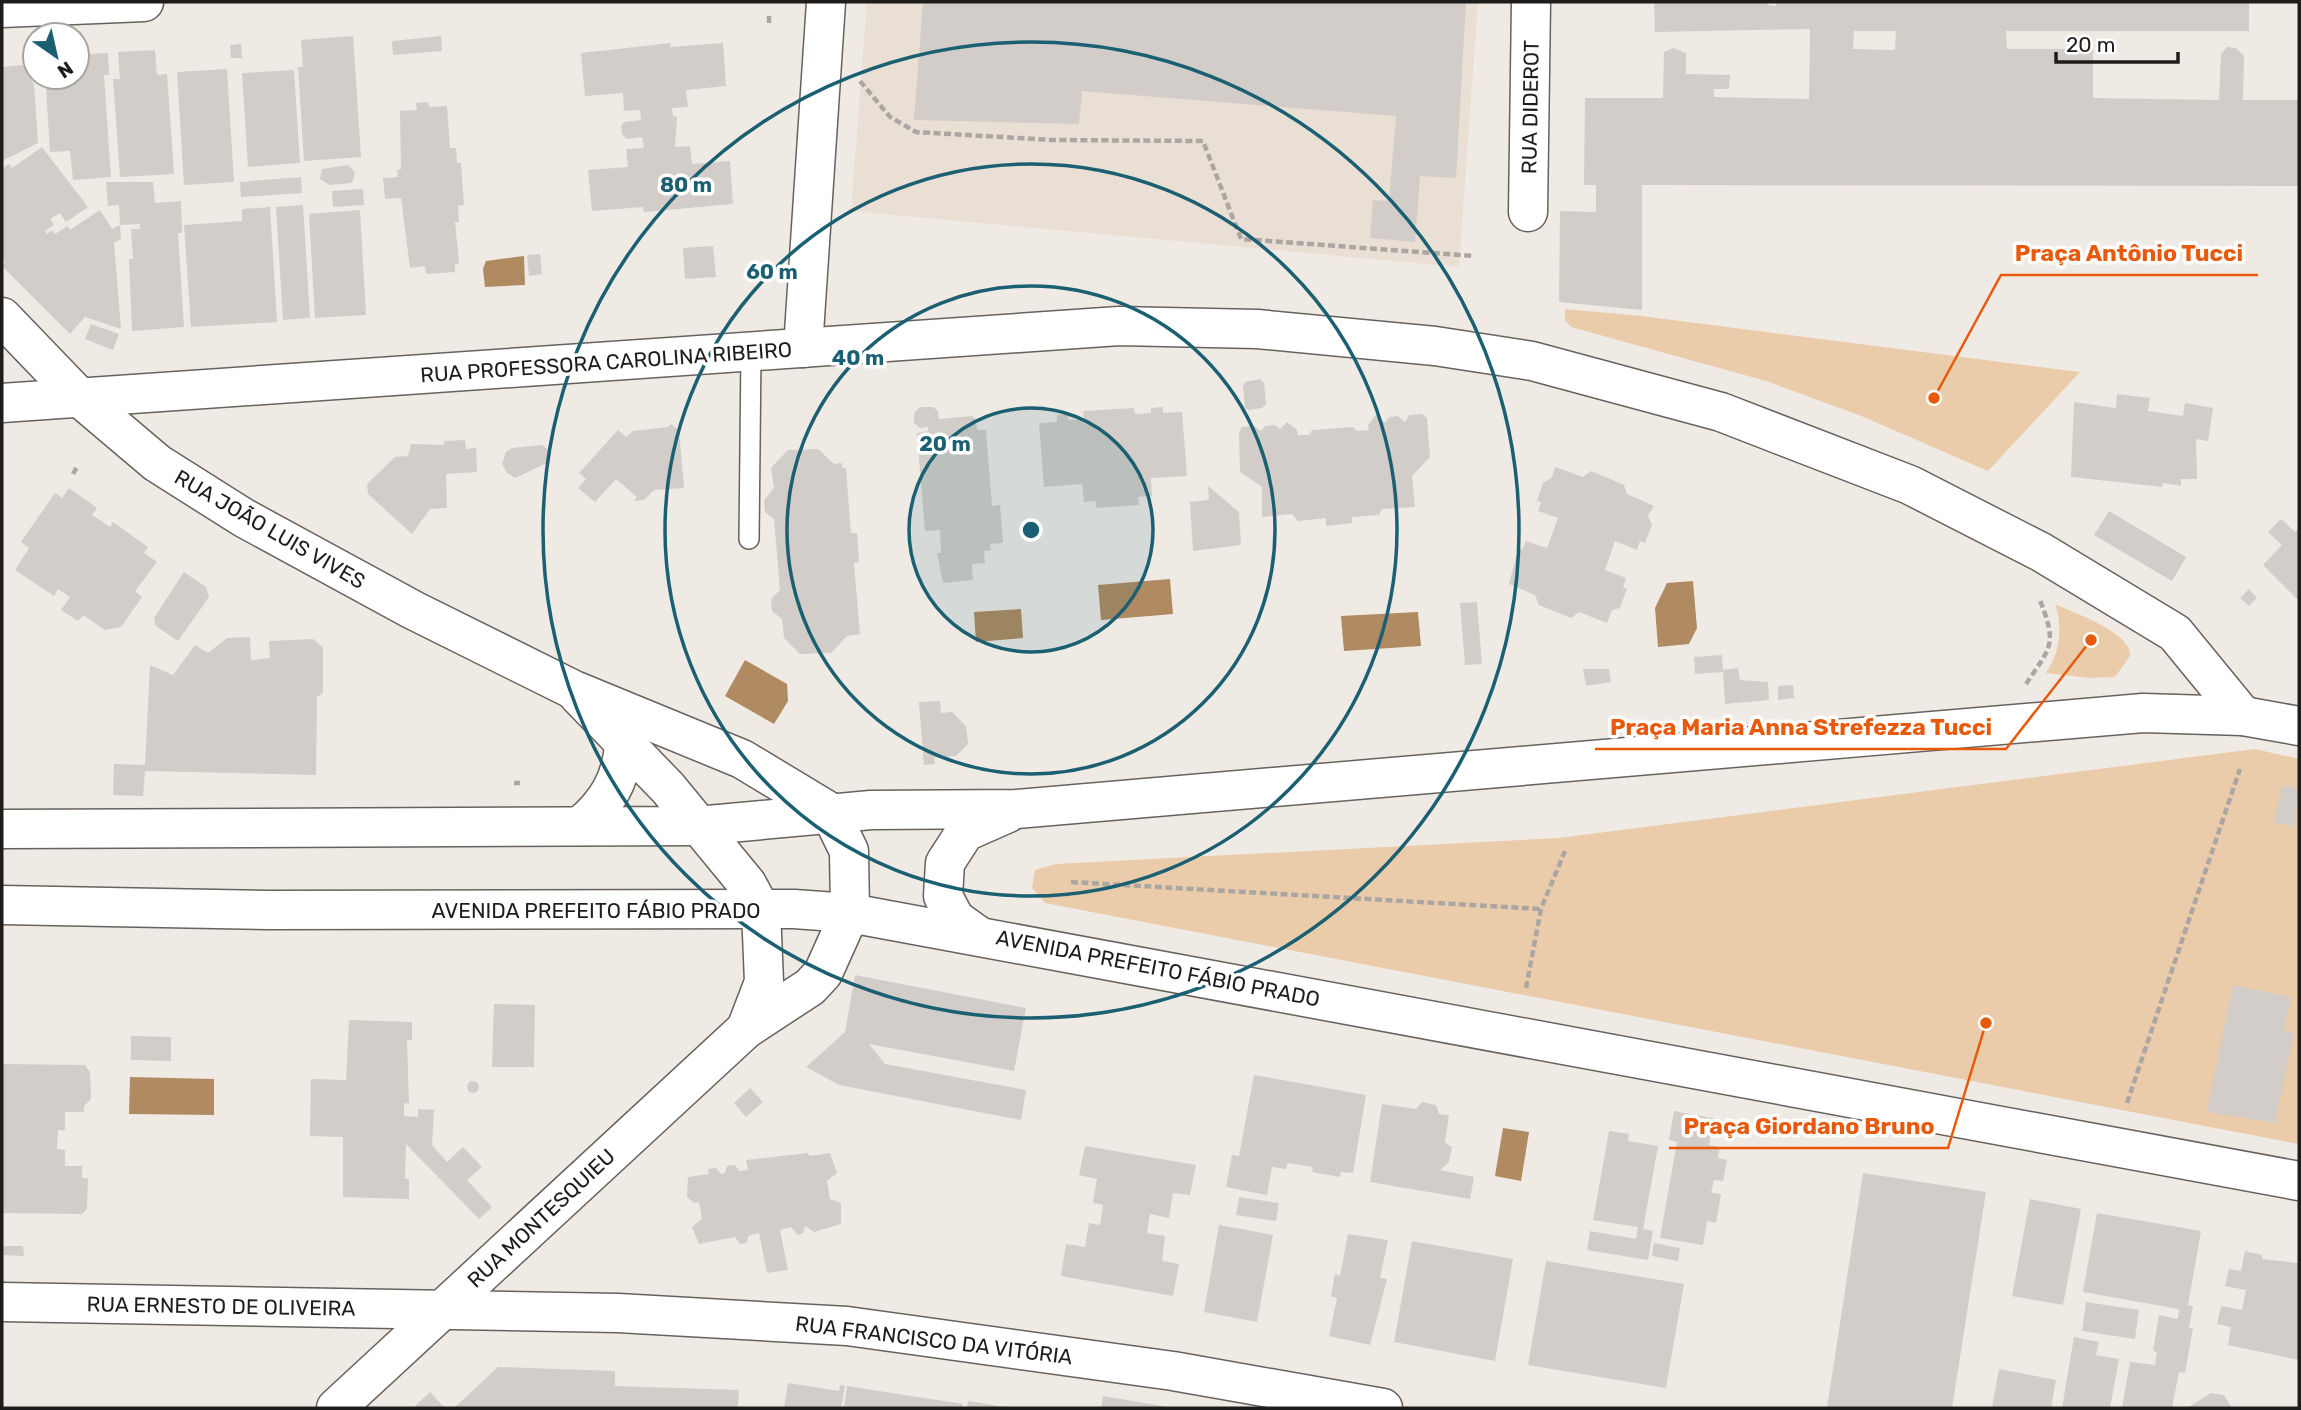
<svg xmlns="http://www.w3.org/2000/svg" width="2301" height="1410" font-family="Rubik,sans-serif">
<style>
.built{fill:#eadfd4}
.green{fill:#eaccab}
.water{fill:#b08a60}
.building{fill:#d2cdc8;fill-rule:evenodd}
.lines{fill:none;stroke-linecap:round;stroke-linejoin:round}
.service-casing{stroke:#67625e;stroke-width:22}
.minor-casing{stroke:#67625e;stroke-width:41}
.path{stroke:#aba6a2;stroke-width:4.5;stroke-dasharray:7 3.5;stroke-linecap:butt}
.service{stroke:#fff;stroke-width:19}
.minor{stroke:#fff;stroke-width:38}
.ring{fill:none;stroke:#1b6072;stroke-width:3.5}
.labels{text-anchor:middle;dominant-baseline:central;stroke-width:7;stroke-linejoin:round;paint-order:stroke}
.street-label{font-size:21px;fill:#1f1d1b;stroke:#fff}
.centre{fill:#1b6072;stroke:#fff;stroke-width:3.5}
.ring-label{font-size:21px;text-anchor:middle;font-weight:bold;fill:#1b6072;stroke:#fff;stroke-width:7;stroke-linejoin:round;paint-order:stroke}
.leader{fill:none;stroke:#e8590c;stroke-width:2.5}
.callout-dot{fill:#e8590c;stroke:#fff;stroke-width:2.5}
.callout-label{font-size:23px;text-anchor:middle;font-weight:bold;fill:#e8590c;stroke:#fff;stroke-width:7;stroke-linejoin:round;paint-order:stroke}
</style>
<rect width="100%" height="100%" fill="#f0eae5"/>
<path class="built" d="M867,2H1478L1459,267L851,211Z"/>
<g class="green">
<path d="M1565,309L1641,316L2080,372L1988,471L1859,415L1766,381L1571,327L1565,320Z"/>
<path d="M2055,604C2074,613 2133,633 2130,656L2115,677L2090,678L2046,673C2060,653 2063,627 2055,604Z"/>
<path d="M2255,749L2299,759V1144L1045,903L1032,888L1035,870L1056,864L1559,838Z"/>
</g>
<g class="water">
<path d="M524,256L525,285L485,287L483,269L486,261Z"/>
<path d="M1170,579L1173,614L1101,620L1098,585Z"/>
<path d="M1693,581L1697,628L1689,644L1658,647L1655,608L1667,583Z"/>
<path d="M1021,609L1023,638L976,642L974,612Z"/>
<path d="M1418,612L1421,646L1344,651L1341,616Z"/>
<path d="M745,660L787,684L788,701L774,724L725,696Z"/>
<path d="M130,1077L214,1079V1115L129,1114Z"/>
<path d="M1503,1128L1529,1132L1521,1181L1495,1176Z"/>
</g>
<g class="building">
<path d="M923,2H1466L1456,178L1420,176L1415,242L1370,238L1373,200L1389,201L1396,116L1082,91L1079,124L914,120Z"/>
<path d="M1654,2H1768V5L1776,6V2H2249V31H2006L2007,49H2093V98L2219,100L2221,54L2227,47L2236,48L2244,56L2243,100H2299V186L1642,185V310L1559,302L1560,211L1596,212V185H1584L1585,98H1663L1664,52L1673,48L1686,53V74L1730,75L1729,89H1714V97L1809,99L1810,29L1655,32ZM1854,31H1896L1895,50L1853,49Z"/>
<path d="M353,36L361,157L304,161L298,67H303L301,40Z"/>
<path d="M441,36L442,51L393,55L392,41Z"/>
<path d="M671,43L670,47L723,43L726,86L686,90L688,107L672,108L673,116L677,117L675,147L690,146L692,164L730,161L733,204L644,212L643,207L592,211L588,170L628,167L626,149L644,148L642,137L627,139L622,134L621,126L624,122L641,120L640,110L624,111L623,93L585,96L581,53Z"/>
<path d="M241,44L242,58H231L230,45Z"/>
<path d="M155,50L157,75L167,74L174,174L120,177L113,79H120L118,52Z"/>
<path d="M108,53L109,75H104L111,177L73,180L70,151L50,152L46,88L71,86L70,77H77V55Z"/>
<path d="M23,65L34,85L38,143L2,161V67Z"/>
<path d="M227,69L234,182L184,185L177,72Z"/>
<path d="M294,70L300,163L248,167L242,73Z"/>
<path d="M428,102L429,107L447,106L450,148H456L457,163H461L464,205L458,206L459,222H455L459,264H455V272L426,274L425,266L410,268L401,198L385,199L383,178L398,177L397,170L401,169L400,111L417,110L416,103Z"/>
<path d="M42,147L88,207L66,222L60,213L50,219L54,225L45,231L47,234L52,230L55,234L68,226L70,230L100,210L112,229L120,225L121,239L114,243L121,329L85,317L70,334L2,266L5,262L2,258V169L9,164L12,168Z"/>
<path d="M348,165L355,172L352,183L330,185L320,179L322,169Z"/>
<path d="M301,177L302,193L241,197L240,182Z"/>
<path d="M106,182H153L155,203L181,201L182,233H178L184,327L132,331L129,259H133L131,229H140V224L120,225L119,205L108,206Z"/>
<path d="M363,189L364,205L333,207L332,191Z"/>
<path d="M303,205L310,318L283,320L276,207Z"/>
<path d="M270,207L277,322L191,327L184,225L242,221V209Z"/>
<path d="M360,210L366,315L315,318L309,214Z"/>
<path d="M713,246L716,277L685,279L683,248Z"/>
<path d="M540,254L542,274L529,276L527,255Z"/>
<path d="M91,324L119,334L113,350L85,339Z"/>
<path d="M1260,379L1264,383L1266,404L1262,408L1249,410L1245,408L1243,387L1245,382Z"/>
<path d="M2117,394L2150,398L2148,411L2183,416L2185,403L2213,408L2208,441L2196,439L2197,479H2181V486L2163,483L2162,487L2071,477L2074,402L2116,408Z"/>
<path d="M920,407H933L938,411L939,419L972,416L976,420L977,430H986L992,506L1000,505L1003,543L990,544L991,550L984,551L985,563L972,564L973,580L943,583L937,553H941L940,530L925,531L917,433L928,431V427L920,428L914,423V413Z"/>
<path d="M1163,407V413L1182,412L1187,476L1151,478L1152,496L1138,497L1139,505L1096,508V501L1084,502L1082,484L1044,487L1039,423L1057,422V415L1068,414V420L1084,419L1083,411L1134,408L1135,414L1151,413V408Z"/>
<path d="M1422,414L1427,418L1430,457L1412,476L1415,507L1382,509L1379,515L1352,517V523L1326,526V518L1298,521L1292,514L1262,517V487L1240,472L1239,432L1242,427L1254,426L1261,431L1265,426L1275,425L1280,429L1287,422L1297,430L1298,435H1309L1312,430L1353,427L1357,431L1369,430L1368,425L1376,415L1385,423L1389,417L1398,416L1405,422L1409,415Z"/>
<path d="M671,424L679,430L684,488L654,490L644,500L634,501L637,497L616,479L595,502L578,488L586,479L579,473L618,430L626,437L633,431L668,427Z"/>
<path d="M465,440L466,449L476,448L477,472L446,474L447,508L430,509L412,534L368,494L367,484L395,457L408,456L411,444L444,445V441Z"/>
<path d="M542,445L551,452L549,462L515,478L507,473L502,464L506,452L512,448Z"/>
<path d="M818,449L834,464L842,463V468H846L851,533H857L859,562L854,563L860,634L847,636L831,653L800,654L784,638L782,619L772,611L771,599L780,590L774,519L765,512L764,500L774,488L771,468L788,450Z"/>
<path d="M1555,467L1583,477L1591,471L1624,485L1627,494L1654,506L1648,516L1652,525L1645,543L1640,541L1637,550L1615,541L1605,570L1626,578L1623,588H1627L1620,608L1612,610L1607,623L1579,612L1571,618L1539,605L1535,595L1509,584L1518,549L1522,550L1526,541L1547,548L1558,518L1538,511L1541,502L1537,501L1543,483L1552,477Z"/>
<path d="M1208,486L1239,512L1241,545L1193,551L1190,502L1209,500Z"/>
<path d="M69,488L97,508L92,515L110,527L113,522L148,547L144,553L157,562L135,591L142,597L121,627L105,630L83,615L78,621L61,610L70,597L58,589L54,596L15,570L29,548L21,542L55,493L62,498Z"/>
<path d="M2109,511L2186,557L2172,581L2094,535Z"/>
<path d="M2281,519L2295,532L2299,528V601L2263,565L2282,545L2268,532Z"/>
<path d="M184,572L206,587L209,597L178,641L156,626L154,618Z"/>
<path d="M2249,589L2257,598L2249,606L2240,598Z"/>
<path d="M1477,602L1482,664L1465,665L1460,603Z"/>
<path d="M250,637L251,660L270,658L269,641L313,639L323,648V693L317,697L316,775L145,771L143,796L113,795L114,764L145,765L150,665L173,675L195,645L208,653L227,638Z"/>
<path d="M1722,655L1723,672L1695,674L1694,657Z"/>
<path d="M1738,668L1740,680L1768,682L1769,700L1725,704L1723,670Z"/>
<path d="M1583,669H1609L1611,682L1586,686Z"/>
<path d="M1793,685L1794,698L1778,700V686Z"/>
<path d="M940,701L941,713L952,712L966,726L968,744L956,756L934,758L935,764L924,765L919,702Z"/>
<path d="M2282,786L2299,788L2294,827L2274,822Z"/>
<path d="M855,975L1026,1008L1014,1071L869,1044L885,1064L1026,1090L1021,1120L839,1085L806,1067L845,1032Z"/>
<path d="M2233,985L2291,997L2284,1030L2294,1032L2275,1123L2207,1112Z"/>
<path d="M494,1004L535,1005L534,1067H492Z"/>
<path d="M349,1020L412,1022V1040H407L409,1104L404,1103V1116L418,1117V1109L434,1110L432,1145L447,1162L463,1147L482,1167L467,1180L492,1207L479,1219L406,1144L405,1179H409V1199L343,1197V1137L310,1136L311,1079L346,1080Z"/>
<path d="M131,1036L171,1037V1061L131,1060Z"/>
<path d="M2,1064L85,1065L90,1072L91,1099L84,1106V1112H65V1130H58L57,1149L65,1150V1166H82V1178H88L87,1209L82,1214L2,1213Z"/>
<path d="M1254,1075L1366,1095L1353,1173L1341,1172L1340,1177L1312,1172L1313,1167L1288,1163L1286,1169L1272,1167L1267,1195L1226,1187L1232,1155L1239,1156Z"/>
<circle cx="473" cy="1087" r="6"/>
<path d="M750,1088L763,1102L746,1117L734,1103Z"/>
<path d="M1422,1102L1436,1105L1439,1114L1449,1115L1445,1142L1452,1147L1449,1162L1440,1170L1474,1177L1470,1199L1370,1182L1382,1104L1416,1109Z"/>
<path d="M1674,1111L1734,1122L1733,1129L1712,1125L1709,1145L1720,1147L1718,1158L1727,1160L1723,1181L1714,1180L1711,1193L1721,1194L1716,1223L1707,1221L1703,1245L1660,1238L1677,1142L1669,1140Z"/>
<path d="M1609,1131L1629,1134L1628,1141L1658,1146L1643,1229L1653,1231L1648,1260L1587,1250L1590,1231L1636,1239L1638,1227L1593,1220Z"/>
<path d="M1085,1146L1196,1165L1190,1195L1173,1193L1169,1218L1150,1214L1147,1233L1165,1236L1162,1261L1179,1264L1173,1296L1061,1276L1066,1244L1085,1247L1089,1223L1100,1225L1103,1205L1093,1203L1097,1179L1079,1175Z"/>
<path d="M808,1153L809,1156L830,1153L837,1173L827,1181L830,1199L841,1203V1224L814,1232L805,1226L803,1233L798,1235L791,1227L780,1230L788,1270L767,1273L759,1233L748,1236L747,1243L740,1244L735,1237L699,1244L692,1227L702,1219L699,1202L694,1203L687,1197L688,1177L709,1174L708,1169L716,1168L721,1174L725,1173L727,1166L735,1165L739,1171L748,1170L746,1160Z"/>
<path d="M1863,1173L1986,1192L1952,1408H1827Z"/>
<path d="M1239,1197L1279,1203L1276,1221L1236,1215Z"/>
<path d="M2030,1199L2081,1209L2063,1305L2012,1296Z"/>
<path d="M2097,1213L2201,1231L2188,1305L2193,1306L2189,1328H2193L2185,1373L2179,1372L2172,1408H2122L2130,1362L2155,1365L2157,1352L2153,1351L2159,1315L2178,1319L2179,1309L2083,1292Z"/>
<path d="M1219,1225L1273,1235L1257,1322L1204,1312Z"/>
<path d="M1348,1234L1388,1240L1380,1278L1387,1279L1370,1345L1329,1336L1337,1298L1331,1296L1335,1274L1340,1276Z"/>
<path d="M1412,1241L1513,1259L1495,1361L1394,1342Z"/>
<path d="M1654,1243L1680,1248L1678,1261L1652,1256Z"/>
<path d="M2,1246H23L24,1256L2,1255Z"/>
<path d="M2245,1251L2262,1255V1259L2297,1263L2299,1266V1360L2228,1345L2231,1327L2217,1324L2221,1306L2242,1310L2246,1290L2225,1286L2229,1269L2241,1271Z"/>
<path d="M1546,1261L1684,1284L1666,1388L1528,1365Z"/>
<path d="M2086,1302L2139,1310L2135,1339L2082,1331Z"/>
<path d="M2074,1337L2099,1342L2096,1355L2119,1359L2110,1408H2062Z"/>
<path d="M498,1367L615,1371V1386L739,1390L738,1408H454Z"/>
<path d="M1999,1369L2056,1380L2051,1408H1992Z"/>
<path d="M788,1383L839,1391L840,1385L845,1386L841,1408H784Z"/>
<path d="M847,1386L963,1404L962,1408H844Z"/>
<path d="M430,1392L445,1408H413Z"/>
<path d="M2211,1393L2224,1395L2232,1408H2187Z"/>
<path d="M1103,1396L1163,1406V1408H1101Z"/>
<path d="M968,1401L1005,1407V1408H967Z"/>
</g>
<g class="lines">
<g class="service-casing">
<path id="service" d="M749,539L751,352"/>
</g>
<g class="minor-casing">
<g id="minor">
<path d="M2,8L144,2"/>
<path d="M1528,212L1531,2"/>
<path d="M2,317L79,397L157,463L244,518L413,610L574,690L742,759L830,812L849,851L850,913L823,973L810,987L746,1029L336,1408"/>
<path d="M803,348L826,2"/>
<path d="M2,403L1119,326L1257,329L1435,346L1532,361L1721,412L1910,485L2041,552L2175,633L2243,716"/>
<path d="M578,695L668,788L747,884L761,910L764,982L746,1029"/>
<path d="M580,826C607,804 621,780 624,746"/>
<path d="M2,829L697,826L871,810L1016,809L2143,713L2243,716L2299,726"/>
<path d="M2,905L270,910L794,909L850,913L2299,1181"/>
<path d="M976,934L955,919L943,896L945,863L965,832L1008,813"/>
<path d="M2,1302L618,1313L847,1326L1173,1371L1383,1408"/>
</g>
</g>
<g class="path">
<path d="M769,16V26"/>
<path d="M860,81L890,117L916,132L1053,140L1203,141L1241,239L1474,256"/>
<path d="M73,474L78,465"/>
<path d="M2026,684C2052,645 2057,645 2040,600"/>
<path d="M514,783H520"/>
<path d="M1071,882L1541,909"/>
<path d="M1526,988L1541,909L1565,851"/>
<path d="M2127,1103L2240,769"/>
</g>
<use href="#service" class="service"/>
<use href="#minor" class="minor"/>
</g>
<circle cx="1031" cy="530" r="122" fill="#1b6072" fill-opacity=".12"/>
<g class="ring">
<circle cx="1031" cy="530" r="122"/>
<circle cx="1031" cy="530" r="244"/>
<circle cx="1031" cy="530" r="366"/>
<circle cx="1031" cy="530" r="488"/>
</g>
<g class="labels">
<g class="street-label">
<text transform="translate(1530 107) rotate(-89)">RUA DIDEROT</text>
<text transform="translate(606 362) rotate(-4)">RUA PROFESSORA CAROLINA RIBEIRO</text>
<text transform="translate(270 529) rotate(30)">RUA JOÃO LUIS VIVES</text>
<text x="596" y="910">AVENIDA PREFEITO FÁBIO PRADO</text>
<text transform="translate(1158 968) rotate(11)">AVENIDA PREFEITO FÁBIO PRADO</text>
<text transform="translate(541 1218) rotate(-43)">RUA MONTESQUIEU</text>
<text transform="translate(221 1306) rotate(1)">RUA ERNESTO DE OLIVEIRA</text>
<text transform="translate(934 1340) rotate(7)">RUA FRANCISCO DA VITÓRIA</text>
</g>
</g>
<circle cx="1031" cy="530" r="10" class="centre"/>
<g class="ring-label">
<text x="686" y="192">80 m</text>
<text x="772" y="279">60 m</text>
<text x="858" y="365">40 m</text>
<text x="945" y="451">20 m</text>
</g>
<path class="leader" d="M1934 398L2001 275H2258M2091 640L2006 749H1595M1986 1023L1948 1148H1669"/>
<g class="callout-dot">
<circle cx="1934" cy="398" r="7"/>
<circle cx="2091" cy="640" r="7"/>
<circle cx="1986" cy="1023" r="7"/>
</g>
<g class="callout-label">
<text x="2129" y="261">Praça Antônio Tucci</text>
<text x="1801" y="735">Praça Maria Anna Strefezza Tucci</text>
<text x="1809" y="1134">Praça Giordano Bruno</text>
</g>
<rect width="2301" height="1410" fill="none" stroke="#1f1d1b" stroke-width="7"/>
<g transform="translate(56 56) rotate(146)"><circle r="33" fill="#ffffff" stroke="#a5a5a4" stroke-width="2"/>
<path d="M0-5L12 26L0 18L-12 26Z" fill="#1b6072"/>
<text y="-10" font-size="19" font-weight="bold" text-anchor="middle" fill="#1f1d1b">N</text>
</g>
<path d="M2056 52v10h122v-10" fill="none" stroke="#1f1d1b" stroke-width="3.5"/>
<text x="2066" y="52" font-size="21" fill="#1f1d1b" stroke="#ffffff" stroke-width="5" paint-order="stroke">20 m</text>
</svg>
